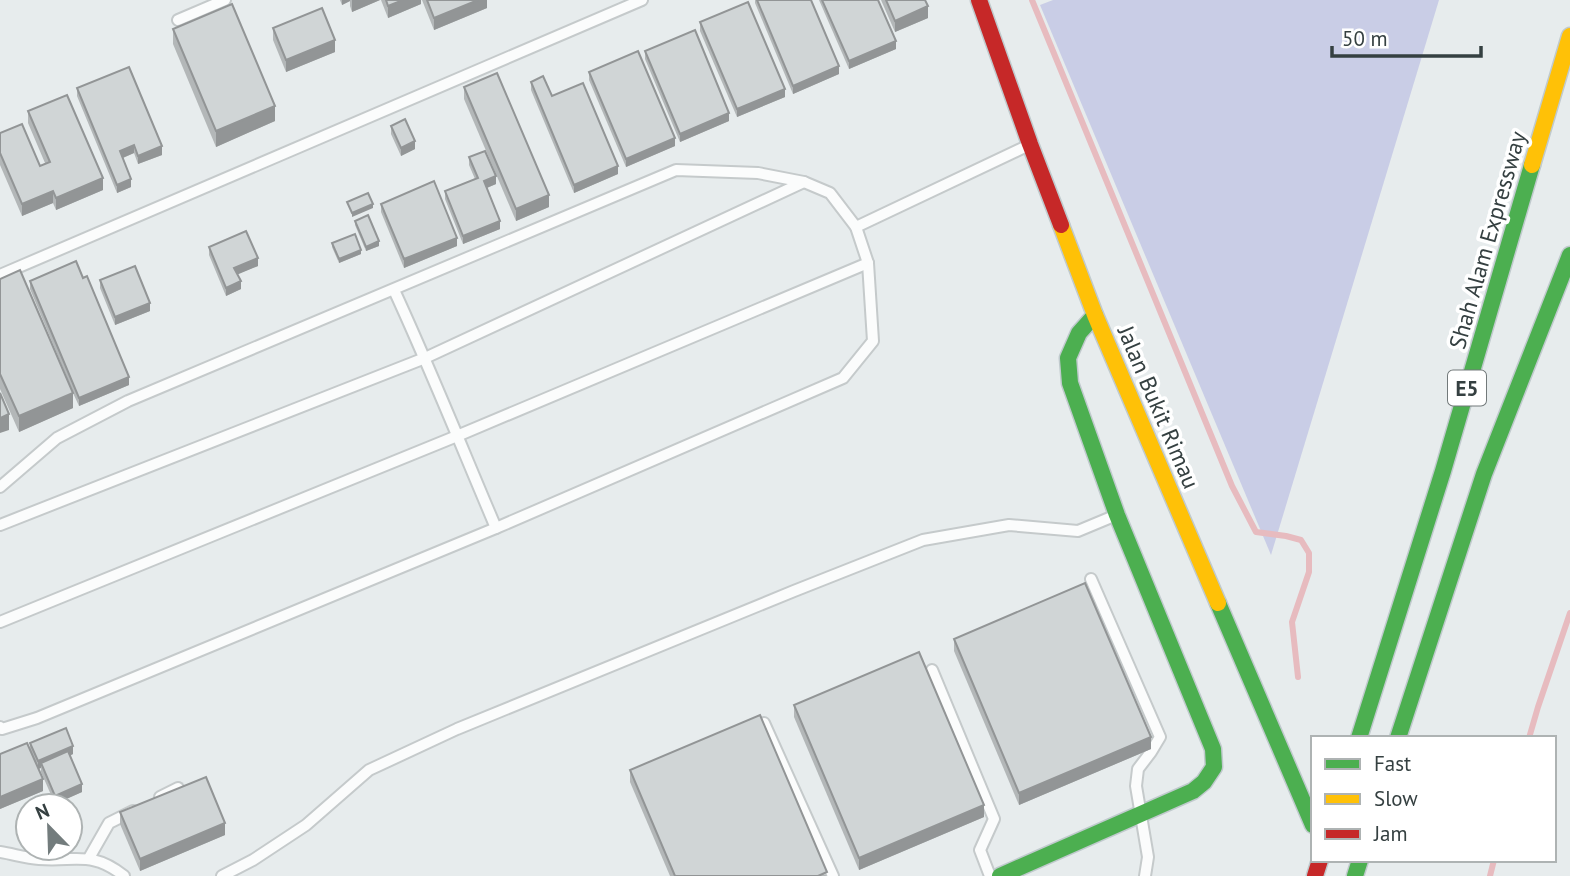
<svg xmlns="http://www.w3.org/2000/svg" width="1570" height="876" font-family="'PT Sans',sans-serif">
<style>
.green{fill:#c9cde6}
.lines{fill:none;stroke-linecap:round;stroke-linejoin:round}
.stream{stroke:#e7bbbf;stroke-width:6}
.lane-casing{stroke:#c5cacb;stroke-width:14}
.fast-casing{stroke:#c0cacd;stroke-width:19}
.slow-casing{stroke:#c0cacd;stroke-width:19}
.jam-casing{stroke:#c0cacd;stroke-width:19}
.lane{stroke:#fbfcfc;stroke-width:10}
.fast{stroke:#4caf50;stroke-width:16}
.slow{stroke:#ffc107;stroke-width:16}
.jam{stroke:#c62828;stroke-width:16}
.wall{fill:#b3b7b8}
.shaded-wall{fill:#929596}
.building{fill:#d0d5d6;stroke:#929596;stroke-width:2}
.labels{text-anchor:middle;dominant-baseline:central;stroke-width:7;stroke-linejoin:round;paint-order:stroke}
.shield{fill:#fff;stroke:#72797a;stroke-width:2}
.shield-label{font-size:21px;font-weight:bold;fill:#354041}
.street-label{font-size:23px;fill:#354041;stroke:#fff}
</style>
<rect width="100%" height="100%" fill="#e7eced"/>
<path class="green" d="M1053,0H1439L1271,555L1040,5Z"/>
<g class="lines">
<g class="stream">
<path d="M1032,0L1232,486L1256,532L1286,536L1301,540L1309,553V572L1292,622L1298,677"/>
<path d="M1529,738L1538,707L1570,613"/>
<path d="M1490,876L1494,860"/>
</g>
<g class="lane-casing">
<g id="lane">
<path d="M178,20L225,0"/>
<path d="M0,275L642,0"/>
<path d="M394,290C430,368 462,448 496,528"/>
<path d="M0,487L57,438L128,401L676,170L758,173L804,182L830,193L856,227L1029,145"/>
<path d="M0,525L425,358L804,182"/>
<path d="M1091,579L1160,737L1151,752L1138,769L1136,786L1148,857L1145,876"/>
<path d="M0,622L457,436L868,263"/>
<path d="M932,670L994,819L980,850L990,876"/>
<path d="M764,723L833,876"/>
<path d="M0,727L2,729L37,718L496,528L843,378L873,341L868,263L856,227"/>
<path d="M160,797L178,788"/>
<path d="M0,852C13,854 26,858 39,859C75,862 92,850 124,876"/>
<path d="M89,858L109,823L133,811"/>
<path d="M222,876L253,860L306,825L369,770L457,729L794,591L923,540L1009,525L1078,531L1114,516"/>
</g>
</g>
<g class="fast-casing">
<g id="fast">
<path d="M1218,603L1313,825"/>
<path d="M1359,738L1443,471L1532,165"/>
<path d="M1398,738L1484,474L1570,255"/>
<path d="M1000,876L1193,791L1204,782L1214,767L1213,749L1117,515L1070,383L1068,358L1079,333L1095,315"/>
<path d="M1355,876L1360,860"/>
</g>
</g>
<g class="slow-casing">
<g id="slow">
<path d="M1532,165L1570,36"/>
<path d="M1061,225L1095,315L1218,603"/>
</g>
</g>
<g class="jam-casing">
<g id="jam">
<path d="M979,0L1030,144L1061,225"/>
<path d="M1315,876L1320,860"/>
</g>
</g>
<use href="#lane" class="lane"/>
<use href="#fast" class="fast"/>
<use href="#slow" class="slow"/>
<use href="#jam" class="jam"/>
</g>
<g class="wall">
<path d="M340,0H380L352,12L350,6V1L342,5Z"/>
<path d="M381,0H421V4L388,18Z"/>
<path d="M422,0H487V8L434,30Z"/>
<path d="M755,0H811L839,74L793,94L755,3Z"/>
<path d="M819,0H878L896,49L849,69Z"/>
<path d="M881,0H925L928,18L895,32Z"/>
<path d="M700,22L785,97L737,117L700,31Z"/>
<path d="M273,28L335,52L286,72L273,40Z"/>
<path d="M173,29L275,121L216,147L173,44Z"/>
<path d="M645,51L729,121L680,142L645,59Z"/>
<path d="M589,72L675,146L626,167L589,80Z"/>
<path d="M531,82L618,174L574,193L531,90Z"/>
<path d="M464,87L549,207L516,221L464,99Z"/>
<path d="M77,88L162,155L138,164L134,153L123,158L131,187L117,193L77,96Z"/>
<path d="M28,111L103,190L56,210L53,203L22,216L0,165V133L40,166L45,163L28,123Z"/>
<path d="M391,126L415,149L401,156L391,134Z"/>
<path d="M469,157L496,184L487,188L500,229L463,244L445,199V191L475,179L469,165Z"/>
<path d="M381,204L457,246L404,268L381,212Z"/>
<path d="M355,221L379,246L366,251L355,225Z"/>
<path d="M332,243L361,254L339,263L332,247Z"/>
<path d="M209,247L258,266L237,274L241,289L226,296L209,255Z"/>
<path d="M0,279L73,392L30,289V281L129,385L79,406L73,393V408L19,432L0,389Z"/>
<path d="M100,280L150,311L115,325L100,288Z"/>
<path d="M954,639L1151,749L1019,805L954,651Z"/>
<path d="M794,705L984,817L859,870L794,717Z"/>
<path d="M30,743L73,754L70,756L82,792L55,804L41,772V768L38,769L43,791L0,809V754L30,748Z"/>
<path d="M630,770L827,876H670L630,782Z"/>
<path d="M120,812L225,835L140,871L120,824Z"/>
</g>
<g class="shaded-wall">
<path d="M342,0H350V1L342,5Z"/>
<path d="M352,0H380L352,12Z"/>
<path d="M403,0H421V4L388,18V6Z"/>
<path d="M478,0H487V8L434,30V18Z"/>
<path d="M928,6V18L895,32V21Z"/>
<path d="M335,40V52L286,72V60Z"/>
<path d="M896,41V49L849,69V61Z"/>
<path d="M839,66V74L793,94V86Z"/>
<path d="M785,89V97L737,117V109Z"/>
<path d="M275,106V121L216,147V131Z"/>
<path d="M729,113V121L680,142V134Z"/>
<path d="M675,138V146L626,167V159Z"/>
<path d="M415,141V149L401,156V148Z"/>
<path d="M134,145V153L120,159V151Z"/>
<path d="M162,146V155L138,164V156Z"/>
<path d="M618,166V174L574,193V185Z"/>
<path d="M496,176V184L484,189V181Z"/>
<path d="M103,178V190L56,210V198Z"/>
<path d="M131,179V187L117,193V185Z"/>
<path d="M53,191V203L22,216V204Z"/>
<path d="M549,195V207L516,221V209Z"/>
<path d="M373,204V208L352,217V213Z"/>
<path d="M500,221V229L463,244V236Z"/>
<path d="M457,238V246L404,268V259Z"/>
<path d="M379,241V246L366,251V247Z"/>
<path d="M361,250V254L339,263V259Z"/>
<path d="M258,258V266L234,276V268Z"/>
<path d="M241,281V289L226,296V288Z"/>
<path d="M150,303V311L115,325V317Z"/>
<path d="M129,377V385L79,406V398Z"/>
<path d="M73,393V408L19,432V416Z"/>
<path d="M9,414V430L0,433V418Z"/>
<path d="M1151,737V749L1019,805V793Z"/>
<path d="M73,746V754L43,767L41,763V768L38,769V761Z"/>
<path d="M43,779V791L0,809V797Z"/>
<path d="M82,784V792L55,804V796Z"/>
<path d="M984,805V817L859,870V858Z"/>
<path d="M225,823V835L140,871V859Z"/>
</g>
<g class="building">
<path d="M386,0H403L388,6Z"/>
<path d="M427,0H478L434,18Z"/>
<path d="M757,0H811L839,66L793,86Z"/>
<path d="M822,0H878L896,41L849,61Z"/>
<path d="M886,0H925L928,6L895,21Z"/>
<path d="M748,2L785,89L737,109L700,22Z"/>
<path d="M232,4L275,106L216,131L173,29Z"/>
<path d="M322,8L335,40L286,60L273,28Z"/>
<path d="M695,30L729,113L680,134L645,51Z"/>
<path d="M638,51L675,138L626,159L589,72Z"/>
<path d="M129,67L162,146L138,156L134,145L120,151L131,179L117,185L77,88Z"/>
<path d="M497,73L549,195L516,209L464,87Z"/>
<path d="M543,76L552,96L583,83L618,166L574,185L531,82Z"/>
<path d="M67,95L103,178L56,198L53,191L22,204L0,153V133L22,124L40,166L50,162L28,111Z"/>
<path d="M405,119L415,141L401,148L391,126Z"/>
<path d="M485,151L496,176L484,181L500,221L463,236L445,191L478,178L469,157Z"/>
<path d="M434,181L457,238L404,259L381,204Z"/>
<path d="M368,193L373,204L352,213L347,202Z"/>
<path d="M368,215L379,241L366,247L355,221Z"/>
<path d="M246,231L258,258L234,268L241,281L226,288L209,247Z"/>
<path d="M355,234L361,250L339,259L332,243Z"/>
<path d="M76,261L83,278L87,276L129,377L79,398L30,281Z"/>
<path d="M135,266L150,303L115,317L100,280Z"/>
<path d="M20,270L73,393L19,416L0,374V279Z"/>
<path d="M0,393L9,414L0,418Z"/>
<path d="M1085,583L1151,737L1019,793L954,639Z"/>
<path d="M919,652L984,805L859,858L794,705Z"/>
<path d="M760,715L827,872L818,876H675L630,770Z"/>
<path d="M66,728L73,746L38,761L30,743Z"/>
<path d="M27,743L43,779L0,797V754Z"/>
<path d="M68,751L82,784L55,796L41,763Z"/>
<path d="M206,777L225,823L140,859L120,812Z"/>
</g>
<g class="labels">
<rect class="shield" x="1448" y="370.5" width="38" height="35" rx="5"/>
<g class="shield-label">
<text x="1467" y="388">E5</text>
</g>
<g class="street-label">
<text transform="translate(1487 240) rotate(-74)">Shah Alam Expressway</text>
<text transform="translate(1159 407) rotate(67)">Jalan Bukit Rimau</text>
</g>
</g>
<rect x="1311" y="736" width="245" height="126" fill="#ffffff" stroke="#aeb3b3" stroke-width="2"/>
<rect x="1325" y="759" width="35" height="10" fill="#4caf50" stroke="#aeb3b3" stroke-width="2"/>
<text x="1374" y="771" font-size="21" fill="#354041">Fast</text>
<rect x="1325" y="794" width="35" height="10" fill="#ffc107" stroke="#aeb3b3" stroke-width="2"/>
<text x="1374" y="806" font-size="21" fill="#354041">Slow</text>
<rect x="1325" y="829" width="35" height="10" fill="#c62828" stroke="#aeb3b3" stroke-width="2"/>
<text x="1374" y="841" font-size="21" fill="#354041">Jam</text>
<g transform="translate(49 827) rotate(337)"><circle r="33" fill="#ffffff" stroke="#aeb3b3" stroke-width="2"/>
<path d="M0-5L12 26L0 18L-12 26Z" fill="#737c7d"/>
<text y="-10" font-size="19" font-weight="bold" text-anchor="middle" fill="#354041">N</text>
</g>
<path d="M1332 46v10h149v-10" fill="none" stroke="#354041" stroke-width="3.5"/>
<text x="1342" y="46" font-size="21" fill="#354041" stroke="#ffffff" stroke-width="5" paint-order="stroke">50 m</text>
</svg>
